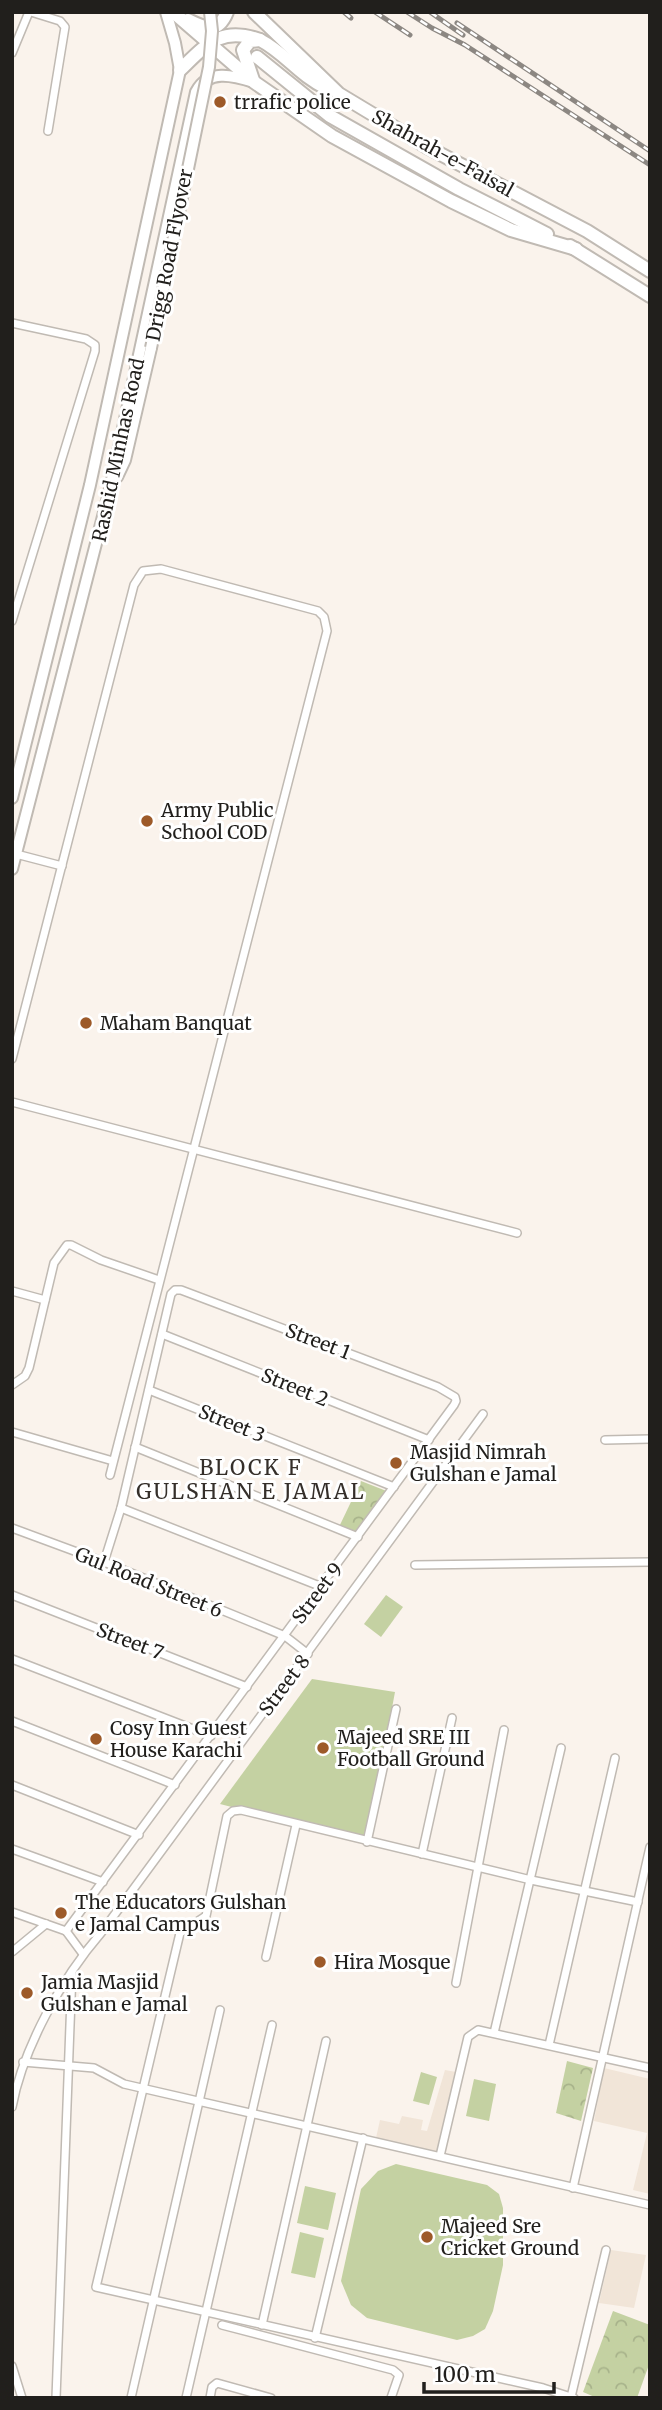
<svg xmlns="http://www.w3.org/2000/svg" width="662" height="2410" font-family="Merriweather,serif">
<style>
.built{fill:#f1e5d8}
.park{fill:url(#park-crowns)}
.garden{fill:#c4d1a2}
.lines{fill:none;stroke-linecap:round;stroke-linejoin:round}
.street-casing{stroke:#c0bab3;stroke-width:10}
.primary-casing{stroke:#c0bab3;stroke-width:14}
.highway-casing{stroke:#c0bab3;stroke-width:16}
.street{stroke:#fff;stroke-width:7}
.primary{stroke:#fff;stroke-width:10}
.highway{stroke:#fff;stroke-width:12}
.rail-casing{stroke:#8c8782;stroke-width:5}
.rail{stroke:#fff;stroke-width:2.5;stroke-dasharray:8;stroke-linecap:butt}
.primary-bridge-casing{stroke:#c0bab3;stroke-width:14;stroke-linecap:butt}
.primary-bridge{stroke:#fff;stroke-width:10}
.poi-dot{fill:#9d5a29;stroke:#fff;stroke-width:2.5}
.labels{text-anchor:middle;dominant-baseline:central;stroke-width:6;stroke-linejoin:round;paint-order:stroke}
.poi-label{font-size:19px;fill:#211f1c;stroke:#fff;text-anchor:start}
.street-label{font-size:19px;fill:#211f1c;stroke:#fff}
.neighbourhood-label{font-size:21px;letter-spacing:2px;fill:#352f2a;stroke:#fff}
</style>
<defs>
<pattern id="park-crowns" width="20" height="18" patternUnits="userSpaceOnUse" patternTransform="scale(1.75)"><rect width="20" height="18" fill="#c4d1a2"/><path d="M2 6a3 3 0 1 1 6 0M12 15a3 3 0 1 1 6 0" fill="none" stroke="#a8b38b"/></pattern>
</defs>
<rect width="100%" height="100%" fill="#faf3ec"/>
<g class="built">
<path d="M604,2068L650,2079V2194L633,2190L647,2133L594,2121Z"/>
<path d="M445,2070L456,2072L437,2152L376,2138L380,2120L399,2124L402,2116L423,2120L421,2130L427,2131Z"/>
<path d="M611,2250L646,2255L634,2308L599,2303Z"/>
</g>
<g class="park">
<path d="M361,1481L389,1492L358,1537L338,1529Z"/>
<path d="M567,2061L593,2068L581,2121L556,2113Z"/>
<path d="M613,2311L650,2325V2362L637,2398H597L583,2392Z"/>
</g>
<g class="garden">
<path d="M386,1595L403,1607L381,1637L364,1624Z"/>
<path d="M312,1679L395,1692L367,1842L220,1804Z"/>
<path d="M421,2072L437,2077L429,2105L413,2101Z"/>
<path d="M474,2079L496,2084L489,2121L466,2116Z"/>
<path d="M396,2164L487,2185L499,2194L503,2208V2265L493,2311L485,2329L473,2336L457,2340L367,2318L351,2305L341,2281L361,2189L378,2171Z"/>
<path d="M305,2186L336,2193L328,2230L297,2223Z"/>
<path d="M300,2232L324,2238L315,2278L291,2273Z"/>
</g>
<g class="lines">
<g class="street-casing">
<g id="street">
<path d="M31,12L60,21L65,27L48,131"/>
<path d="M12,53L29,12"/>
<path d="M12,323L86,339L95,345V351L12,621"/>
<path d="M16,854L62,866"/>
<path d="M12,1059L134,585L143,571L161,569L318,611L324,617L327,631L110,1475"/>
<path d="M12,1102L517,1233"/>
<path d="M12,1291L45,1300"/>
<path d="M162,1334L429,1440"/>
<path d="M12,1385L25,1376L29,1368L54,1263L67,1245H71L101,1260L159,1280"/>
<path d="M149,1390L394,1487"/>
<path d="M12,1432L113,1461"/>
<path d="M605,1440L650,1439"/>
<path d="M135,1447L358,1537"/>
<path d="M121,1508L322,1587"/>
<path d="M12,1528L104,1562L285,1636L308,1654"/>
<path d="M415,1565L650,1562"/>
<path d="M12,1595L247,1687"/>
<path d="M12,1659L211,1736"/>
<path d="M12,1721L175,1785"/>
<path d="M12,1785L139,1835"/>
<path d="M367,1842L396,1709"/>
<path d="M12,1849L103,1882"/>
<path d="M422,1854L452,1718"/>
<path d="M12,1912L66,1931"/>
<path d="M66,1931L454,1405L456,1401L455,1397L438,1387L181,1290H175L171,1294L121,1508L104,1562"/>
<path d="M66,1931L83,1954"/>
<path d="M12,1952L46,1924"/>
<path d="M266,1957L296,1825"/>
<path d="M456,1983L504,1730"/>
<path d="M494,2033L561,1748"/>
<path d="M549,2045L615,1758"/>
<path d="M23,2062L94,2068L124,2084L650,2205"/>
<path d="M12,2107C23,2048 62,1978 101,1933L483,1414"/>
<path d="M440,2156L468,2037L478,2030L650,2068"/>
<path d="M573,2188L650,1847"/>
<path d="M222,2325L393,2370L399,2375L391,2398"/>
<path d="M262,2325L326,2041"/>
<path d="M315,2338L363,2138"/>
<path d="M12,2366L22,2398"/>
<path d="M571,2397L606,2250"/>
<path d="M56,2398L72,1972"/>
<path d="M131,2398L220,2010"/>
<path d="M186,2398L272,2025"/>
<path d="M210,2398L212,2387L217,2383L271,2398"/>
<path d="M574,2398L543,2388L96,2287L180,1933L206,1916L227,1816L233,1811L241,1810L531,1880L638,1902"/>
</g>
</g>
<g class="primary-casing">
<g id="primary">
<path d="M117,477L125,460L151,348"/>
<path d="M12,798L90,485L180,70L175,43L166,12"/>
<path d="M12,869L109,493L196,92C208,69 232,75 254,82"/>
</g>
</g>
<g class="highway-casing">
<g id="highway">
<path d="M173,12L254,82L332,136L451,201L511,230L576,249"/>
<path d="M254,12L339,94L427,147L587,231L650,271"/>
<path d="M188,20C206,29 218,34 227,12"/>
<path d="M257,57L330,116L459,189L547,234"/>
<path d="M180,70C207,44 221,26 260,40"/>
<path d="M253,80L243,50L250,41L260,40C285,53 299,75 326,88"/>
<path d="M570,246L650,296"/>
</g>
</g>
<use href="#street" class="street"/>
<use href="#primary" class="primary"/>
<use href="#highway" class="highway"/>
<g class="rail-casing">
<g id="rail">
<path d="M344,12L351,18"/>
<path d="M375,12L410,35"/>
<path d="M407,12L432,28L465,45L650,165"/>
<path d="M430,12L463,35"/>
<path d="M457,23L650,151"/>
</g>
</g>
<use href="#rail" class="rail"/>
<g class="primary-bridge-casing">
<path id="primary-bridge" d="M151,348L209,67L212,31L210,12"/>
</g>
<use href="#primary-bridge" class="primary-bridge"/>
</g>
<g class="poi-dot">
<circle cx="220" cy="102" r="7"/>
<circle cx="147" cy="821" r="7"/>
<circle cx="86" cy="1023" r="7"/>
<circle cx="396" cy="1463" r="7"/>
<circle cx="96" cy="1739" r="7"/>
<circle cx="323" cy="1748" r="7"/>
<circle cx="61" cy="1913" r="7"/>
<circle cx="320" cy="1962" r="7"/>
<circle cx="27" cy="1993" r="7"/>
<circle cx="427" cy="2237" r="7"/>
</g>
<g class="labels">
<g class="poi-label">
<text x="234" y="102">trrafic police</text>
<text x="161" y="810">Army Public<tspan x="161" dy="22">School COD</tspan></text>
<text x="100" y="1023">Maham Banquat</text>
<text x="410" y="1452">Masjid Nimrah<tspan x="410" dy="22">Gulshan e Jamal</tspan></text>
<text x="110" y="1728">Cosy Inn Guest<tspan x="110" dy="22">House Karachi</tspan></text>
<text x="337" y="1737">Majeed SRE III<tspan x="337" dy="22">Football Ground</tspan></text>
<text x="75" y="1902">The Educators Gulshan<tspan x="75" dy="22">e Jamal Campus</tspan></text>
<text x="334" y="1962">Hira Mosque</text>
<text x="41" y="1982">Jamia Masjid<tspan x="41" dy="22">Gulshan e Jamal</tspan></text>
<text x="441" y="2226">Majeed Sre<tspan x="441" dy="22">Cricket Ground</tspan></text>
</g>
<g class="street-label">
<text transform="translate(443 153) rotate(29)">Shahrah-e-Faisal</text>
<text transform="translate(169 255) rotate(-79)">Drigg Road Flyover</text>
<text transform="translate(118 450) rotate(-78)">Rashid Minhas Road</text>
<text transform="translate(318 1341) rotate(21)">Street 1</text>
<text transform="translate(295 1387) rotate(22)">Street 2</text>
<text transform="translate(232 1423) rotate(22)">Street 3</text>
<text transform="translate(149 1582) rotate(22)">Gul Road Street 6</text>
<text transform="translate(317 1593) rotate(-53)">Street 9</text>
<text transform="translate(130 1641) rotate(21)">Street 7</text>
<text transform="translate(284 1685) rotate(-53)">Street 8</text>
</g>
<g class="neighbourhood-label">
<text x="251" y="1467">BLOCK F<tspan x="251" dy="24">GULSHAN E JAMAL</tspan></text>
</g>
</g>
<rect width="662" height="2410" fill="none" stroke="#211f1c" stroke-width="28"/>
<path d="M424 2382v10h130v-10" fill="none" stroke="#211f1c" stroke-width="3.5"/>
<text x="434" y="2382" font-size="21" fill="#211f1c" stroke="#ffffff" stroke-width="5" paint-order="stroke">100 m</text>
</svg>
